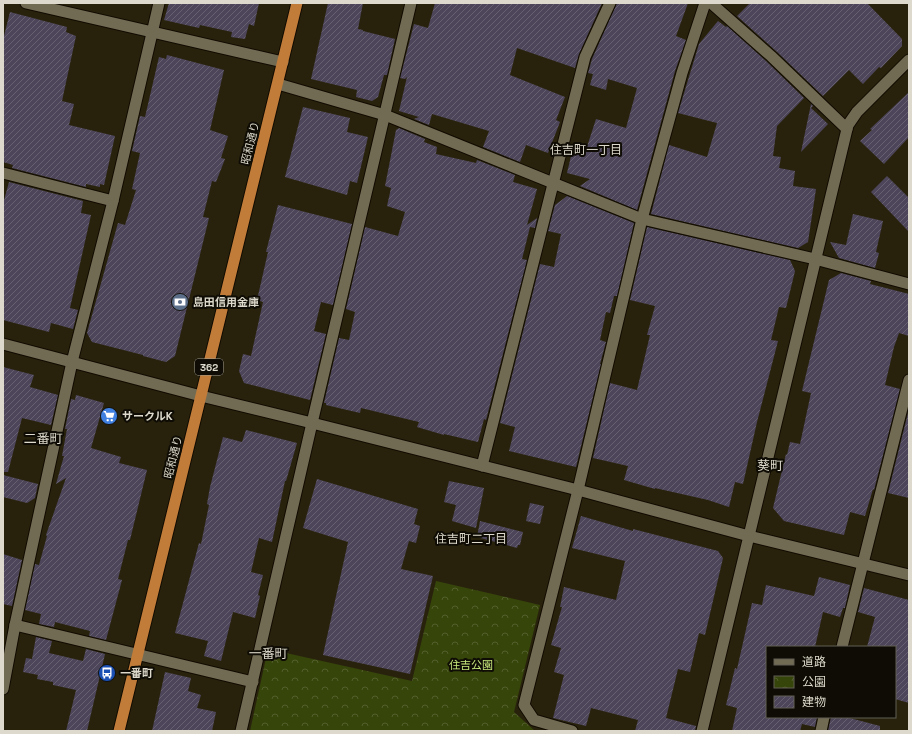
<svg xmlns="http://www.w3.org/2000/svg" width="912" height="734" font-family="'Space Grotesk','Noto Sans JP',sans-serif">
<style>
.park{fill:url(#park-crowns)}
.building{fill:url(#building-hatch)}
.lines{fill:none;stroke-linecap:round;stroke-linejoin:round}
.minor-casing{stroke:#110b00;stroke-width:13}
.tertiary-casing{stroke:#110b00;stroke-width:13}
.trunk-casing{stroke:#110b00;stroke-width:13}
.minor{stroke:#726b54;stroke-width:11}
.tertiary{stroke:#726b54;stroke-width:11}
.trunk{stroke:#c17c3a;stroke-width:11}
.labels{text-anchor:middle;dominant-baseline:central;stroke-width:4;stroke-linejoin:round;paint-order:stroke}
.shield{fill:#0e0c04;stroke:#9f9c90;stroke-width:1}
.shield-label{font-size:10px;font-weight:bold;fill:#ddd9cc}
.street-label{font-size:11px;fill:#ddd9cc;stroke:#0e0c04}
.poi-label{font-size:11px;font-weight:bold;fill:#ddd9cc;stroke:#0e0c04;text-anchor:start}
.park-label{font-size:11px;fill:#c7e77c;stroke:#0e0c04}
.neighbourhood-label{font-size:12px;fill:#ddd9cc;stroke:#0e0c04}
.quarter-label{font-size:13px;fill:#ddd9cc;stroke:#0e0c04}
</style>
<defs>
<pattern id="park-crowns" width="20" height="18" patternUnits="userSpaceOnUse"><rect width="20" height="18" fill="#364509"/><path d="M2 6a3 3 0 1 1 6 0M12 15a3 3 0 1 1 6 0" fill="none" stroke="#535f2c"/></pattern>
<pattern id="building-hatch" width="6" height="6" patternUnits="userSpaceOnUse"><rect width="6" height="6" fill="#4d465b"/><path d="M-1 1l2-2M0 6l6-6M5 7l2-2" fill="none" stroke="#666071"/></pattern>
</defs>
<rect width="100%" height="100%" fill="#28220d"/>
<path class="park" d="M436,581L540,605L514,712L535,731H250L268,649L412,681Z"/>
<g class="building">
<path d="M169,3H259L254,26L249,24L245,39L231,37L232,32L200,25L199,28L164,20Z"/>
<path d="M328,3H363L358,29L363,30V31L395,39L387,75H384L378,97L372,101L356,97L357,90L311,79Z"/>
<path d="M435,3H602L579,54L575,68L517,48L510,75L565,97L556,120L560,122L548,153L526,145L520,162L483,147L489,131L432,114L429,125L414,119L419,117L399,111L407,77L405,79L400,78L414,24L428,28Z"/>
<path d="M617,3H688L676,36L686,40L675,71L637,210L580,186L590,179L567,173L572,152L584,156L596,119L626,128L637,88L608,79L606,90L590,85L593,74L588,73L592,59Z"/>
<path d="M750,3H867L902,39V46L881,68L879,67L863,84L849,70L823,96L776,51L737,16Z"/>
<path d="M10,12L67,27L66,32L76,36L62,101L74,104L69,125L115,136L104,185L100,184V187L86,184V187L12,168L13,165L3,162V40Z"/>
<path d="M718,21L726,27L727,26L766,61L804,98L777,126L773,156L781,157L779,168L795,171L793,186L816,189L808,242L798,248L651,214L669,145L707,157L717,123L678,113L699,44Z"/>
<path d="M167,55L224,70L210,130L228,136L221,158L225,159L216,182L212,181L203,217L209,218L175,356L166,362L143,356V355L92,342L87,333L118,223L125,225L136,190L132,189L140,153L132,151L140,116L145,117L159,57L166,59Z"/>
<path d="M909,92V137L884,164L860,141L872,130L870,129Z"/>
<path d="M811,104L813,106L811,108L828,124L801,152Z"/>
<path d="M303,107L350,118L347,132L368,137L357,183L350,181L347,195L285,177Z"/>
<path d="M399,128L425,139L424,142L437,147L436,154L476,163L477,160L515,175L513,182L537,189L527,225L537,218L535,228L530,227L522,259L527,260L486,420L484,419L478,442L444,434V435L417,427L419,422L361,408L360,413L326,405V403H324L339,338L349,340L355,312L346,309L365,227L398,236L405,212L387,206L391,188L385,186L396,130Z"/>
<path d="M887,176L909,198V232L871,192Z"/>
<path d="M9,182L83,201L81,213L91,215L70,308L78,310L73,329L51,323L49,332L3,320V204Z"/>
<path d="M567,196L634,223L617,296H614L610,313L606,312L600,340L606,342L600,364H601L576,467L509,451L515,427L500,423L540,264L554,267L561,234L548,231L555,205Z"/>
<path d="M278,205L352,224L333,305L321,302L314,331L326,334L310,400L244,383L239,371L243,354L251,356L263,302L257,300L268,252H266Z"/>
<path d="M853,214L883,221L876,252L879,253L875,268L839,258L830,242L846,245Z"/>
<path d="M647,227L790,260L795,271L786,308L779,307L771,340L778,341L757,422L743,484L735,482L729,507L708,500L655,488V489L624,480L628,466L593,458L610,383L637,390L650,335H647L655,306L630,300Z"/>
<path d="M841,273L871,281L870,284L909,294V336L899,333L894,347L885,385L900,389L874,490L873,489L865,516L850,512L844,535L784,521L773,508L786,454L787,455L790,442L800,444L811,393L802,391L829,280Z"/>
<path d="M3,367L34,375L30,387L58,395L51,425L22,418L8,472H3Z"/>
<path d="M76,395L104,403L91,448L121,457L119,463L147,470L130,540H128L118,579L122,580L106,640L89,636L90,631L55,622L54,627L39,624L41,614L25,610L35,564L39,565L47,536L46,535L66,478L56,484L64,456H62L67,429H65L71,399L75,400Z"/>
<path d="M909,409V498L888,493Z"/>
<path d="M246,430L297,443L286,481H285L272,542L259,538L251,572L263,575L258,595L260,596L255,618L233,612L221,661L204,656L208,641L175,633L199,543L201,544L209,505L207,504L210,487L223,437L242,442Z"/>
<path d="M3,475L38,484L35,498L27,503L3,497Z"/>
<path d="M317,479L418,509L414,524L420,526L416,543L409,541L401,569L433,576L410,674L323,655L348,542L303,528Z"/>
<path d="M449,481L484,488L476,528L452,521L456,505L444,502Z"/>
<path d="M530,503L544,506L540,524L526,521Z"/>
<path d="M581,516L633,531V529L718,551L723,558L705,635L699,633L690,672L678,669L666,718L696,726L695,731H635L638,720L591,708L586,726L553,718L564,675L554,672L561,648L551,645L562,607H560L564,587L616,600L625,561L572,548Z"/>
<path d="M480,521L523,532L520,545H518L517,548L477,537Z"/>
<path d="M3,554L22,560L12,606L3,604Z"/>
<path d="M819,577L850,585L845,608H843L840,617L823,612L815,647H767V717H817L815,727L802,724L800,731H732L737,708L726,705L735,668L737,669L752,603L762,605L766,585L814,596Z"/>
<path d="M864,588L909,600V703L895,699V647H867L875,617L858,612Z"/>
<path d="M36,637L52,641L49,653L83,661L86,649L105,654L87,731H66L76,690L53,685V682L37,679L38,675L23,672L26,658L32,659Z"/>
<path d="M165,672L191,678L188,691L201,695L197,708L216,712L212,731H152Z"/>
<path d="M831,717H846L880,726V731H828Z"/>
</g>
<g class="lines">
<g class="minor-casing">
<g id="minor">
<path d="M26,3L283,62"/>
<path d="M711,3L771,56L847,129"/>
<path d="M278,84L385,115L642,219L815,259L909,284"/>
<path d="M3,173L113,201"/>
<path d="M482,466L585,57L610,3"/>
<path d="M15,625L253,682"/>
<path d="M842,647L909,380"/>
<path d="M3,689L15,625L72,362L113,201L159,3"/>
<path d="M241,731L312,423L411,3"/>
<path d="M572,731L534,720L524,705L578,490L642,219L682,73L705,3"/>
<path d="M821,731L824,717"/>
</g>
</g>
<g class="tertiary-casing">
<g id="tertiary">
<path d="M3,344L201,396L312,423L578,490L749,536L909,575"/>
<path d="M702,731L848,125L857,112L909,60"/>
</g>
</g>
<g class="trunk-casing">
<path id="trunk" d="M119,731L297,3"/>
</g>
<use href="#minor" class="minor"/>
<use href="#tertiary" class="tertiary"/>
<use href="#trunk" class="trunk"/>
</g>
<defs>
<g id="bank-disc" transform="scale(0.9)"><circle r="9.5" fill="#5c6f8a" stroke="#0e0c04"/><path d="M-6-4H6V4H-6ZM0-2.3a2.3 2.3 0 1 0 0 4.6a2.3 2.3 0 1 0 0-4.6Z" fill="#fff"/></g>
<g id="supermarket-disc" transform="scale(0.9)"><circle r="9.5" fill="#3f7fe0" stroke="#0e0c04"/><path d="M-6-5.5h2.5l.6 2H6L4.5 2H-2.5L-4.4-4H-6ZM-1.5 3.2a1.3 1.3 0 1 0 .1 0ZM3 3.2a1.3 1.3 0 1 0 .1 0Z" fill="#fff"/></g>
<g id="bus-disc" transform="scale(0.9)"><circle r="9.5" fill="#1a4fb4" stroke="#0e0c04"/><path d="M-5-6H5V4H4V6H2V4H-2V6H-4V4H-5ZM-3.5-4V0h7V-4ZM-3.5 1.2v1.5H-2V1.2ZM2 1.2v1.5H3.5V1.2Z" fill="#fff"/></g>
</defs>
<g fill-rule="evenodd">
<use href="#bank-disc" x="180" y="302"/>
<use href="#supermarket-disc" x="109" y="416"/>
<use href="#bus-disc" x="107" y="673"/>
</g>
<g class="labels">
<rect class="shield" x="195" y="359" width="28" height="16" rx="3"/>
<g class="shield-label">
<text x="209" y="367">362</text>
</g>
<g class="street-label">
<text transform="translate(250 143) rotate(-76)">昭和通り</text>
<text transform="translate(173 457) rotate(-76)">昭和通り</text>
</g>
<g class="poi-label">
<text x="193" y="302">島田信用金庫</text>
<text x="122" y="416">サークルK</text>
<text x="120" y="673">一番町</text>
</g>
<g class="park-label">
<text x="471" y="665">住吉公園</text>
</g>
<g class="neighbourhood-label">
<text x="586" y="150">住吉町一丁目</text>
<text x="471" y="539">住吉町二丁目</text>
</g>
<g class="quarter-label">
<text x="43" y="438">二番町</text>
<text x="770" y="465">葵町</text>
<text x="268" y="653">一番町</text>
</g>
</g>
<rect width="912" height="734" fill="none" stroke="#ddd9cc" stroke-width="8"/>
<rect x="766" y="646" width="130" height="72" fill="#0e0c04" stroke="#615e54"/>
<rect x="774" y="659" width="20" height="6" fill="#726b54" stroke="#615e54"/>
<text x="802" y="666" font-size="12" fill="#ddd9cc">道路</text>
<rect x="774" y="676" width="20" height="12" fill="url(#park-crowns)" stroke="#615e54"/>
<text x="802" y="686" font-size="12" fill="#ddd9cc">公園</text>
<rect x="774" y="696" width="20" height="12" fill="url(#building-hatch)" stroke="#615e54"/>
<text x="802" y="706" font-size="12" fill="#ddd9cc">建物</text>
</svg>
